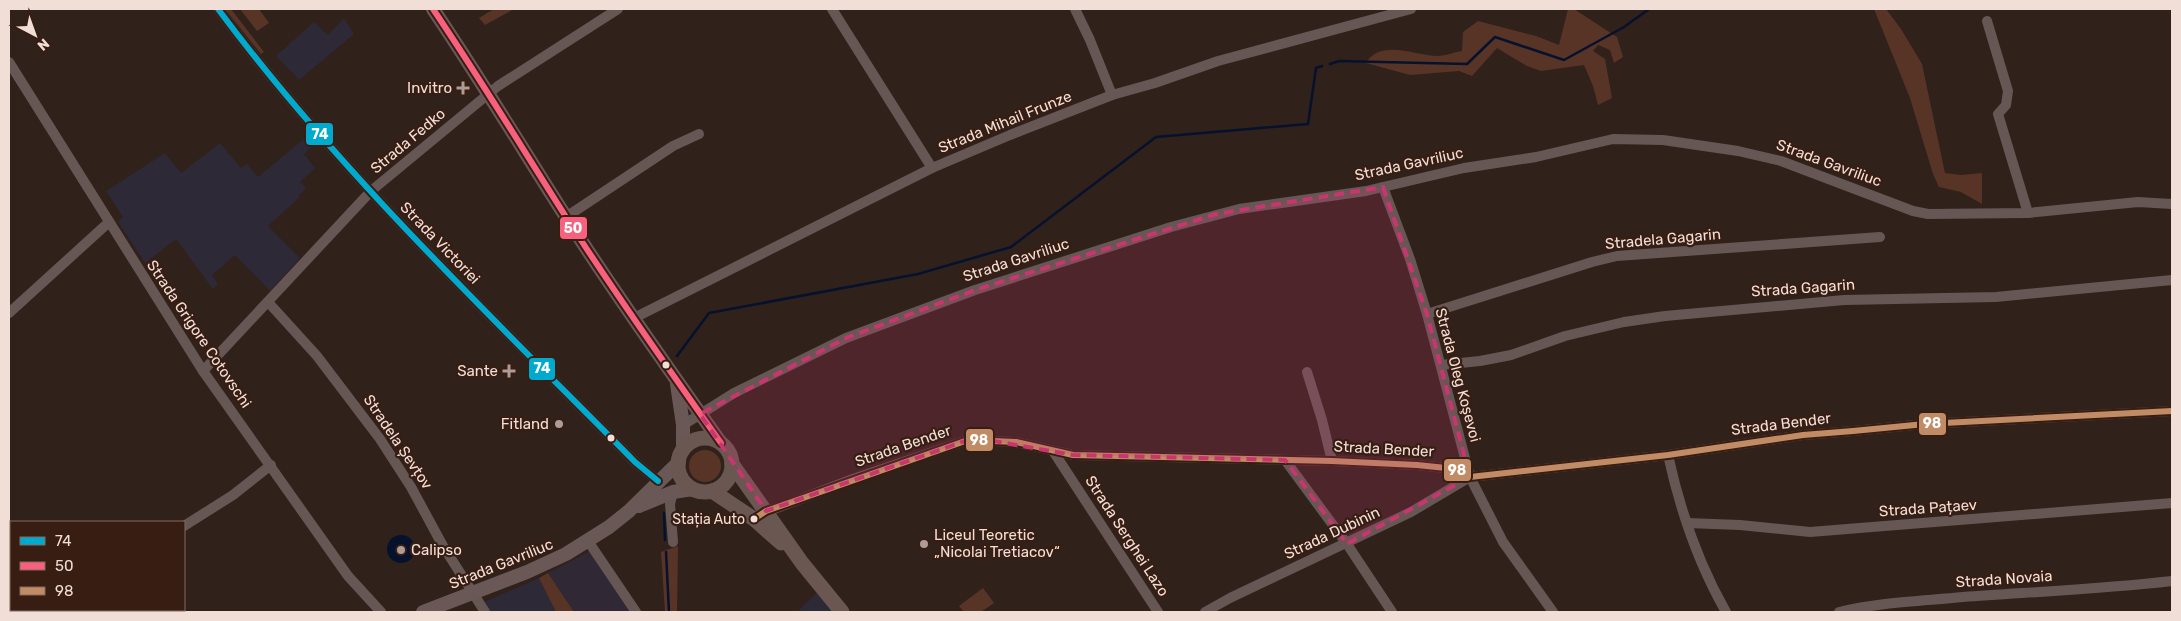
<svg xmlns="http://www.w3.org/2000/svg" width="2181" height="621" font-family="Rubik,sans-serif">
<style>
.commercial{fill:#2d2937}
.industrial{fill:#302835}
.green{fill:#583427}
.water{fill:#06122d}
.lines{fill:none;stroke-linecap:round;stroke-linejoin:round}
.stream{stroke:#06122d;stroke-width:2.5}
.street{stroke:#665754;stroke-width:10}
.secondary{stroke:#6a5856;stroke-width:14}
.primary{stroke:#6a5752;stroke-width:15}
.bus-1-casing{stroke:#381d13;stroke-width:10}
.bus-2-casing{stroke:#381d13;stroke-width:10}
.bus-3-casing{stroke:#381d13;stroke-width:10}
.bus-1{stroke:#00a9ce;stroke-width:6}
.bus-2{stroke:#f8607d;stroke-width:6}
.bus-3{stroke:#c18c65;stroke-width:6}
.marked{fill:#c9366e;fill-opacity:0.2;stroke:#c9366e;stroke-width:4;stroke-dasharray:10 6;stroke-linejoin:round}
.poi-dot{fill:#ad9c95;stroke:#381d13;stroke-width:2}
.bus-dot{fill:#f1ded7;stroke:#381d13;stroke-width:2}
.labels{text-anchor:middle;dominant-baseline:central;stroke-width:4.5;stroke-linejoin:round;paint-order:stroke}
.bus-label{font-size:14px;fill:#f1ded7;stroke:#381d13;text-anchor:end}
.poi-label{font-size:15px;fill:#f1ded7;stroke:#381d13;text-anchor:end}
.street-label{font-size:15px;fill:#f1ded7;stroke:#381d13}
.line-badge{stroke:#381d13;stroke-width:2}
.badge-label{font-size:14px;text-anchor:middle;font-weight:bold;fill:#fff}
</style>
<rect width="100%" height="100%" fill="#30211b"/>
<g class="commercial">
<path d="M344,18L354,34L299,80L276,56L314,22L328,35Z"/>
<path d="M306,137L313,146L304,154L315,168L300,182L306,188L299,195L300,197L268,226L300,258L270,291L235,255L212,275L218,284L213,289L176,239L145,263L118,222L123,217L106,191L165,153L181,173L220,143L241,168L247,164L258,177Z"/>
<path d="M539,578L556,612H488L482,603Z"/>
<path d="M817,593L833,612H797Z"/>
</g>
<path class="industrial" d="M592,550L632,610L628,612H574L548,573Z"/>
<g class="green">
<path d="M225,9H231L264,52L261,54Z"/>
<path d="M240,9H259L269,23L257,31Z"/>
<path d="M494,9H514L485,25L479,18Z"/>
<path d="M1568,9H1574L1617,37L1623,57L1614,63L1610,50L1598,45L1593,51L1605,59L1612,98L1598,105L1593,86L1584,65L1541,71L1527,66L1497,48L1472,76L1459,71L1410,75L1366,63C1381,38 1416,56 1438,56C1445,56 1454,52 1462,51L1463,32L1478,21L1536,36L1559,45Z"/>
<path d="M1874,9H1886L1901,29L1922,64L1945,173L1961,175L1982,173V204L1961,192L1939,187L1933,174L1910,98Z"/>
<circle cx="705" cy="466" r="16"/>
<path d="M678,546L677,612H665L661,552Z"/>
<path d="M548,573L574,612H556L539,578Z"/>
<path d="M983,588L994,603L981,612H964L959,606Z"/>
</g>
<circle class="water" cx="401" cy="549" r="14"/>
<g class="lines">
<g class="stream">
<path d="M1330,64L1339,61L1467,64L1495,37L1564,60L1624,27L1649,9"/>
<path d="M677,356L709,313L918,274L1011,247L1156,137L1308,124L1316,68L1322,66"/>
<path d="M664,513L665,540"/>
<path d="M666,552L669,612"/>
</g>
<g class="street">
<path d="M218,9C341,174 491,316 635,462L658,481"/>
<path d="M832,9L932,168"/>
<path d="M1075,9L1090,40L1112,95"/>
<path d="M1987,21L2008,91L2006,105L1998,114L2028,213"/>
<path d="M9,62L203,371L348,576L381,612"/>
<path d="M1383,187L1410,259L1427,314L1470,477L1503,542L1553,612"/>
<path d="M566,217L673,146L699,134"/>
<path d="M268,302L317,356L380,439L411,487L443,546L485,612"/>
<path d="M9,313L108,223"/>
<path d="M1427,314L1592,262L1617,256L1880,237"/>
<path d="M632,319L932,168L1010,135L1112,95L1155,83L1218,61L1411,9"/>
<path d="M1441,365L1480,361L1511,355L1565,336L1624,322L1665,316L1844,300L1996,297L2172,280"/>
<path d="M203,371L371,191L498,86L618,9"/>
<path d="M1307,372L1322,420L1332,461"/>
<path d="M683,425L734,393L846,338L975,290L1171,227L1239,209L1366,191L1464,168L1536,157L1613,139L1663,140L1738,151L1781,161L1913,211L1928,214L2028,213L2138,202L2172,204"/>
<path d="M1053,451L1158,612"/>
<path d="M1668,455C1680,510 1698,563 1726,612"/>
<path d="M1285,460L1347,544L1392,612"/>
<path d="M761,514L853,479L968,440L1016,442L1073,455L1332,461L1417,465L1456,469L1470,477L1668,455L1803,435L1853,431L1925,424L2172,411"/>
<path d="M1687,523L1740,525L1810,532L2172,503"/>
<path d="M184,526L233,495L271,465"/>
<path d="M588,541L636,612"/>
<path d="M673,542L670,504L673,492"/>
<path d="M1205,612L1230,598L1411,512L1470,477"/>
<path d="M1839,612C1880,602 1922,601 1963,597C2033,592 2103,589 2172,581"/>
</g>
<g class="secondary">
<path d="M433,9C479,77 522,148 566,217C615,294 668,368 721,443"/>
<path d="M677,384L683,425V450"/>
<path d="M639,506L673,492L693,489"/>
<path d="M423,612L527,572L566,554L609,527L629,511L679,462"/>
</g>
<g class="primary">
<circle cx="705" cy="465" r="27"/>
<path d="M732,464L802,563L842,612"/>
<path d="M712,491L754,519L781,543"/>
</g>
<g class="bus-1-casing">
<path id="bus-1" d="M218,9C341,174 491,316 635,462L658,481"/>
</g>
<g class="bus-2-casing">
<path id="bus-2" d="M433,9C479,77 522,148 566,217C615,294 668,368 721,443"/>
</g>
<g class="bus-3-casing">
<path id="bus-3" d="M754,519L766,511L968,440L1016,442L1073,455L1332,461L1417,465L1456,469L1470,477L1668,455L1803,435L1853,431L1925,424L2172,411"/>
</g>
<use href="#bus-1" class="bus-1"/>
<use href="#bus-2" class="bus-2"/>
<use href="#bus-3" class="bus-3"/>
</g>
<path class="marked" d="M1383,187L1427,314L1470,477L1347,544L1285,460L1073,455L988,440H968L766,511L700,414L846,338L975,290L1216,214Z"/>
<g class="poi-dot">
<path d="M460.5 80.5h5v5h5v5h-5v5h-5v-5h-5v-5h5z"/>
<path d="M506.5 363.5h5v5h5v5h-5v5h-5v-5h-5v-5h5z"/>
<circle cx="559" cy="424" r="5"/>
<circle cx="924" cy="544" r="5"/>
<circle cx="401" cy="550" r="5"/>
</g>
<g class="bus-dot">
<circle cx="666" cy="365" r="4.5"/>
<circle cx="611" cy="438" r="4.5"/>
<circle cx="754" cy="519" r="4.5"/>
</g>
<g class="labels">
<g class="bus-label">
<text x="745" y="519">Stația Auto</text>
</g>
<g class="poi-label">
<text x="452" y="88">Invitro</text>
<text x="498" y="371">Sante</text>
<text x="549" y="424">Fitland</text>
<text x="934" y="535" text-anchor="start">Liceul Teoretic<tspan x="934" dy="17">„Nicolai Tretiacov“</tspan></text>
<text x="411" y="550" text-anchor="start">Calipso</text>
</g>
<g class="street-label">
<text transform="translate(1005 122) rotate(-22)">Strada Mihail Frunze</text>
<text transform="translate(408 141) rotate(-40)">Strada Fedko</text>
<text transform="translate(1829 163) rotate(20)">Strada Gavriliuc</text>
<text transform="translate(1409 164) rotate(-12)">Strada Gavriliuc</text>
<text transform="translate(1663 239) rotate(-5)">Stradela Gagarin</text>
<text transform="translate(440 243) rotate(46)">Strada Victoriei</text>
<text transform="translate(1016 260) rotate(-18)">Strada Gavriliuc</text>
<text transform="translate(1803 288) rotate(-4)">Strada Gagarin</text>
<text transform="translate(199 334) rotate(56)">Strada Grigore Cotovschi</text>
<text transform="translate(1458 375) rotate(75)">Strada Oleg Koşevoi</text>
<text transform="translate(1781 424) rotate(-7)">Strada Bender</text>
<text transform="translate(398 442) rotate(56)">Stradela Șevțov</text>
<text transform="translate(903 446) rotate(-19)">Strada Bender</text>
<text transform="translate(1384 449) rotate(3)">Strada Bender</text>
<text transform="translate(1928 508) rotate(-4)">Strada Pațaev</text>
<text transform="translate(1332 533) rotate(-25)">Strada Dubinin</text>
<text transform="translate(1127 536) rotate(57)">Strada Serghei Lazo</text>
<text transform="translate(501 564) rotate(-22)">Strada Gavriliuc</text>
<text transform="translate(2004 579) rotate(-4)">Strada Novaia</text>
</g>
</g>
<g class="line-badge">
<rect x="305" y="122" width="29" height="24" rx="5" fill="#00a9ce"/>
<rect x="559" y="216" width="29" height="24" rx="5" fill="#f8607d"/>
<rect x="528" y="357" width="28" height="24" rx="5" fill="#00a9ce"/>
<rect x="1918" y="412" width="29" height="24" rx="5" fill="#c18c65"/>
<rect x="965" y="428" width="29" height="24" rx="5" fill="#c18c65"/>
<rect x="1443" y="458" width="29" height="24" rx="5" fill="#c18c65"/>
</g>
<g class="badge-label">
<text x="320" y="139">74</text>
<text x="573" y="233">50</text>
<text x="542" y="373">74</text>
<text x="1932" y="428">98</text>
<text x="979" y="445">98</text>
<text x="1457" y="475">98</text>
</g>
<rect width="2181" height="621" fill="none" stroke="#f1ded7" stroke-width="20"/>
<rect x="10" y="521" width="175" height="90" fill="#381d13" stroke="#826a61"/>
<rect x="20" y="537" width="25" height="8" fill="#00a9ce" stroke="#826a61"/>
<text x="55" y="546" font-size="15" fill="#f1ded7">74</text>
<rect x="20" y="562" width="25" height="8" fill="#f8607d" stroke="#826a61"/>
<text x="55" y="571" font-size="15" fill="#f1ded7">50</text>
<rect x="20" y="587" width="25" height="8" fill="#c18c65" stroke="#826a61"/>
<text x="55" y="596" font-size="15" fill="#f1ded7">98</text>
<g transform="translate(35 35) rotate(139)" stroke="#381d13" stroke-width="4" paint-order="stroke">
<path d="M0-4L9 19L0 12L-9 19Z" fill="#f1ded7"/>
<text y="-8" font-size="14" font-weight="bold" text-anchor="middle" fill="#f1ded7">N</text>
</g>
</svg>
